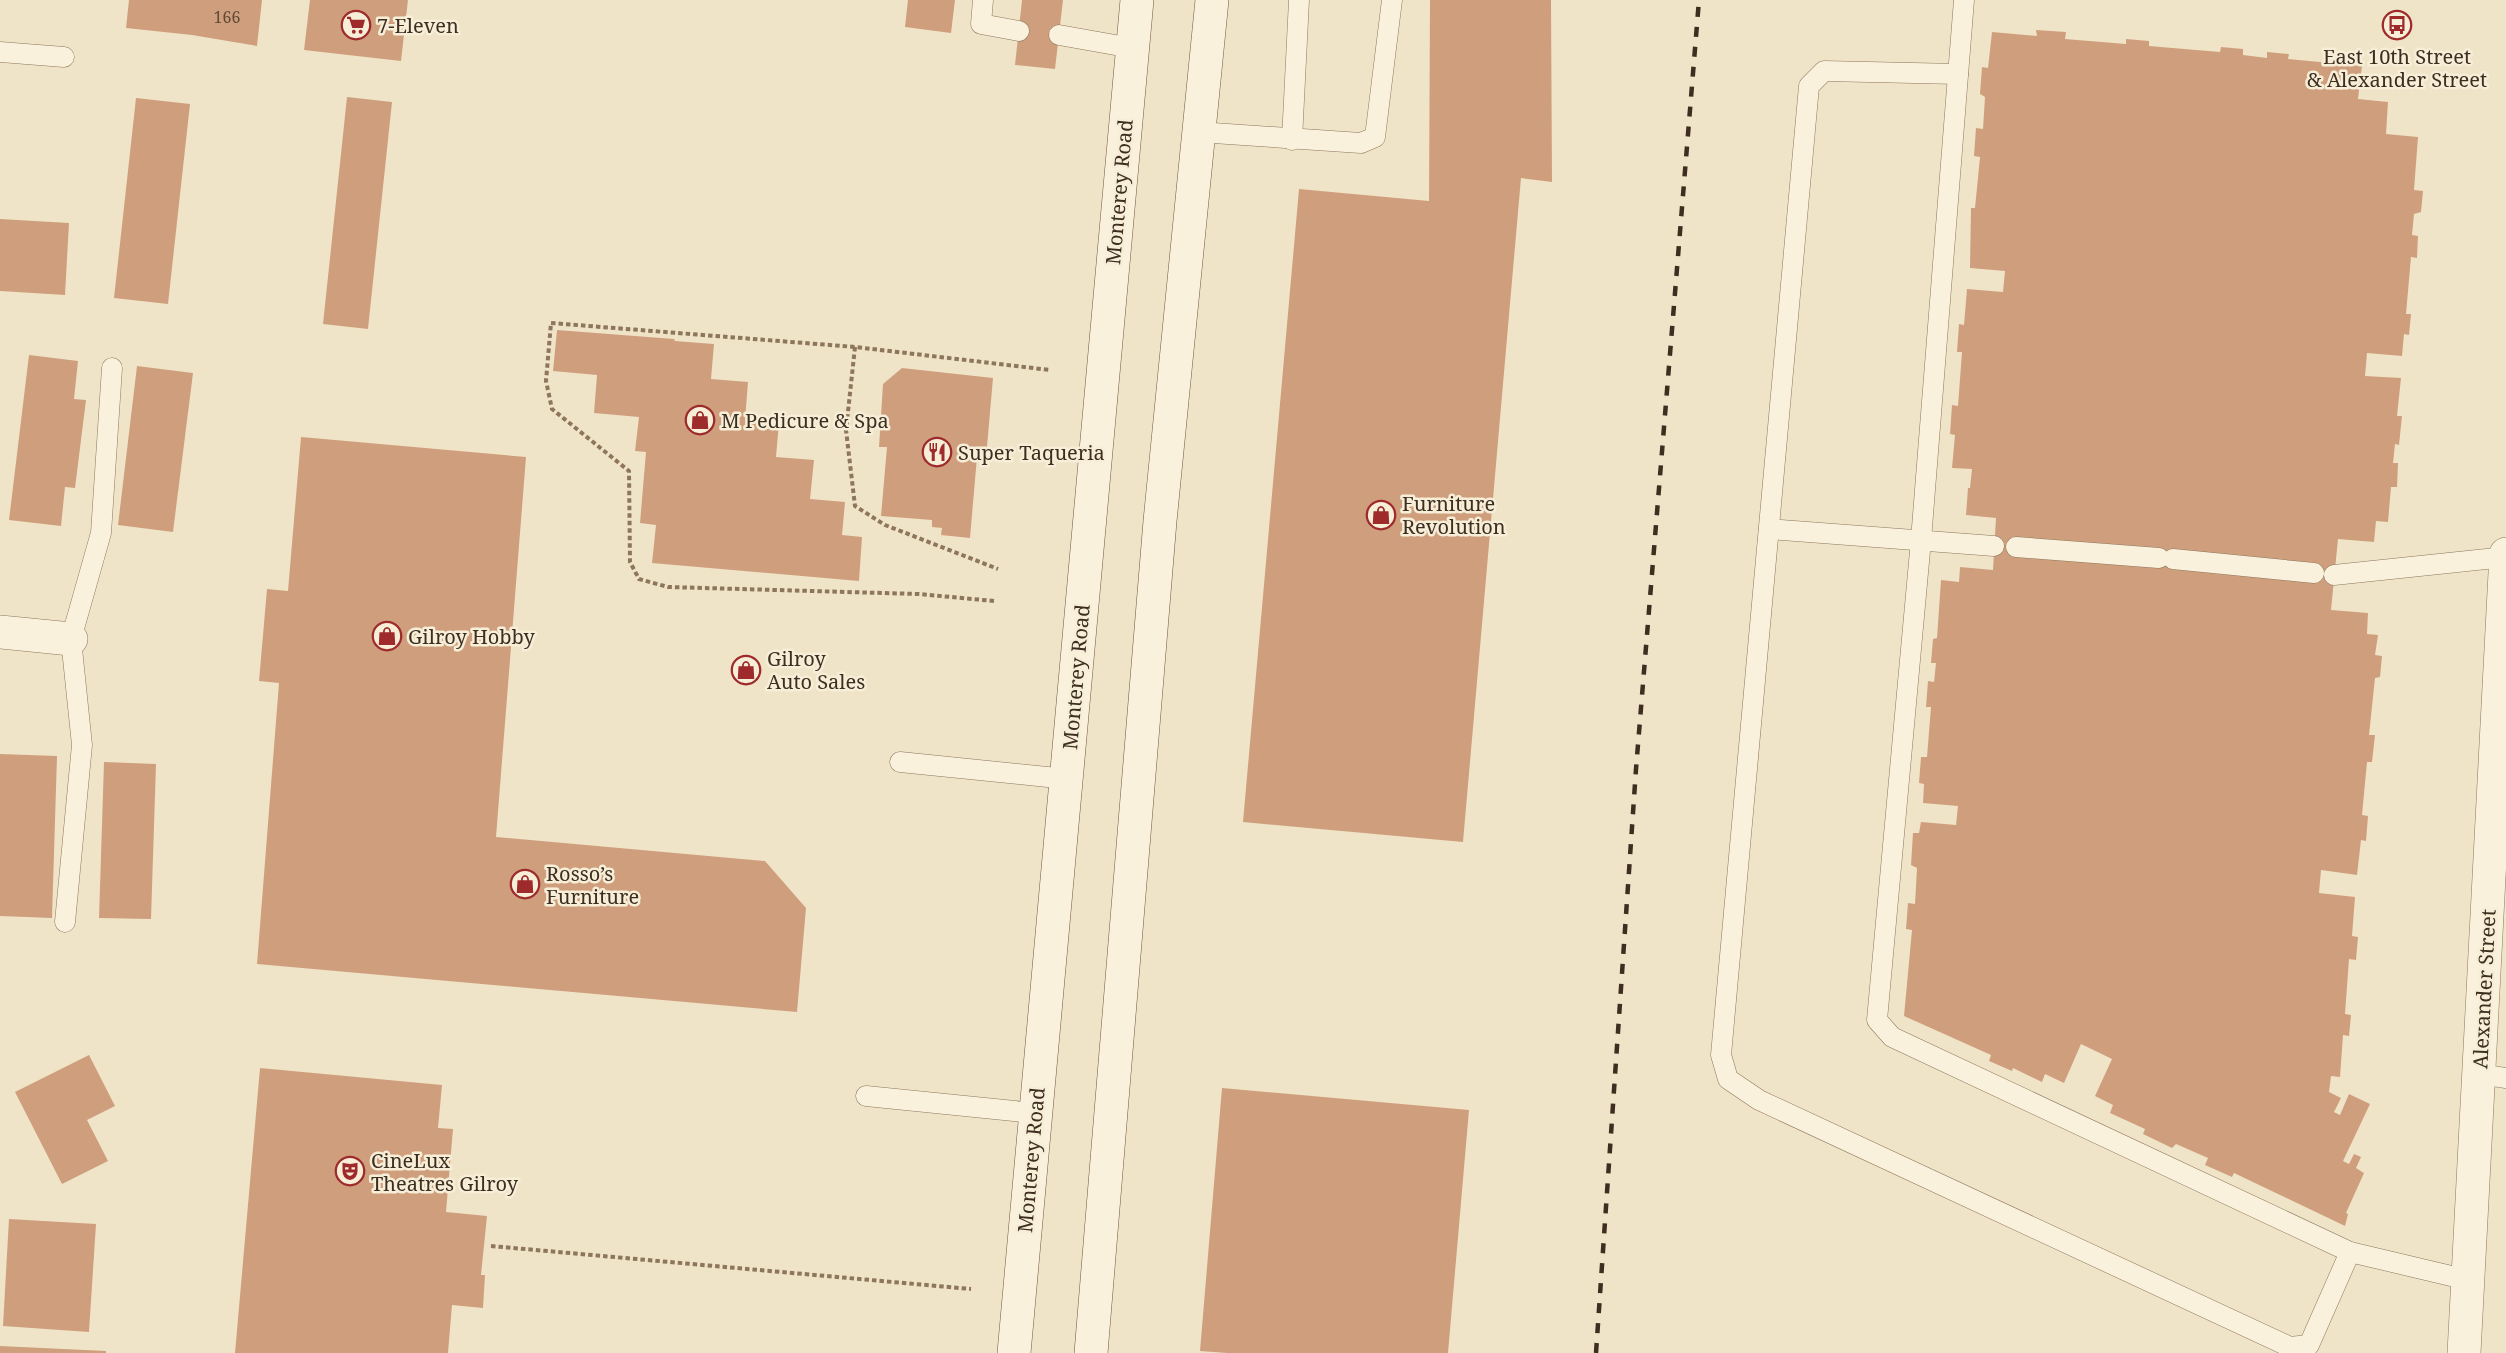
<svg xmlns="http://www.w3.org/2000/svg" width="2506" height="1353" font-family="'Noto Serif',serif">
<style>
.building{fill:#cf9f7d}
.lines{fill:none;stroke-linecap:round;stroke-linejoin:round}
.lane-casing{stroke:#8d765c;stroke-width:21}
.street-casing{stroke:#8d765c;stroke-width:34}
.secondary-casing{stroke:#6f573f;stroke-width:34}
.path{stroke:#8d765c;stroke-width:4;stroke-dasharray:4.5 3;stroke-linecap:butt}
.lane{stroke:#faf1dc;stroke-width:20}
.street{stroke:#faf1dc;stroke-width:33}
.secondary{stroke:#faf1dc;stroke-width:33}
.rail{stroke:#3d2e20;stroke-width:4.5;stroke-dasharray:10 10;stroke-linecap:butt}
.labels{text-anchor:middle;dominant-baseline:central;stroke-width:5;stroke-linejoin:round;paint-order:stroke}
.number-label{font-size:16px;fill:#624a37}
.poi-label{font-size:20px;fill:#3d2e20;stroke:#f7eed8;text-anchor:start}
.street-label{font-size:20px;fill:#3d2e20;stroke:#f7eed8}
</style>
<rect width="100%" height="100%" fill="#f0e4c8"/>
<g class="building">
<path d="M129,0H262L257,46L192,35L126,28Z"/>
<path d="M310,0H408L401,61L304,50Z"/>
<path d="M908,0H955L951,33L905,27Z"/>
<path d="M1022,0H1063L1055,69L1015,65Z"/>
<path d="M1430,0H1551L1552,182L1521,178L1463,842L1243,822L1299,189L1429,201Z"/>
<path d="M2036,30L2066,32L2065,39L2126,44V39L2149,41V46L2220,52L2221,47L2243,49V55L2267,58V52L2289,54L2288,59L2362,66L2358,99L2388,102L2386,134L2418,137L2414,190L2423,191L2421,212L2414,214L2412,235L2418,236L2417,258L2411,257L2406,314H2411L2409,335L2404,334L2402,356L2367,353L2365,376L2401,378L2397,416H2402L2399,445L2395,444L2393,463H2398L2397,487H2391L2388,522L2376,521L2374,542L2338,539L2331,610L2368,613L2367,634L2378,635L2375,655L2382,656L2380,677L2375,678L2369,735H2375L2372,762H2367L2362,815L2368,816L2366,841L2361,840L2357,875L2321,870L2319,893L2355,897L2352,936L2358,937L2356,960L2349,959L2345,1014L2351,1015L2349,1036L2343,1035L2340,1077L2331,1076L2329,1092L2341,1098L2334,1112L2340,1115L2349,1094L2370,1104L2343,1161L2349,1164L2354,1154L2361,1157L2356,1168L2364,1173L2346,1213L2348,1214L2345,1226L2234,1173L2232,1177L2205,1165L2208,1158L2176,1144L2172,1148L2143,1134L2145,1129L2110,1113L2113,1105L2095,1096L2112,1059L2081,1044L2064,1083L2045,1074L2042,1082L2013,1068L2012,1071L1989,1061L1991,1055L1904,1016L1912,930L1906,929L1908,903L1915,904L1917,868L1911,865L1913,833H1919L1921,822L1956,825L1958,806L1923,803L1924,784L1919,783L1921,757H1927L1931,707H1926L1928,681L1934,682L1936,663H1931L1933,639L1937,638L1941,580L1959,582L1960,567L1993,570L1996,518L1966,515L1968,488H1970L1972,469L1952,468L1955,435L1950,434L1952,405L1958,406L1962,352H1957L1959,324L1964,325L1967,289L2003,292L2005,271L1970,268L1971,208H1975L1980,157L1974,156L1976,128L1983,129L1985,97L1980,94L1982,67L1988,68L1992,32L2037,36Z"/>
<path d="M347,97L392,102L368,329L323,324Z"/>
<path d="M136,98L190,104L168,304L114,298Z"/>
<path d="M0,219L69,223L65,295L0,291Z"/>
<path d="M557,330L674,339L675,341L714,344L711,379L748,382L745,420L779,423L776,457L814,460L810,499L845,502L842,535L862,537L859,581L652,563L656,525L640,523L646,452L635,451L639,417L594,413L597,375L553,371Z"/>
<path d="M29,355L78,361L74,399L86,400L75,488L65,487L61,526L9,520Z"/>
<path d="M137,366L193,373L173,532L118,525Z"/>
<path d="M902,368L993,378L986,458L977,457L970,538L941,535L942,528L932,527V520L881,516L887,447H879L883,384Z"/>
<path d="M301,437L526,457L496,837L765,861L806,908L797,1012L257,964L279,683L259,681L267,589L288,591Z"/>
<path d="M0,754L57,756L52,918L0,916Z"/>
<path d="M104,762L156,764L151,919L99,918Z"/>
<path d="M89,1055L115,1106L87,1120L108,1161L62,1184L15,1092Z"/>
<path d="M260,1068L442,1085L438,1128L453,1129L446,1212L487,1216L481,1275H485L483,1308L452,1305L448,1353H235Z"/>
<path d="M1222,1088L1469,1110L1448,1353H1227L1200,1351Z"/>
<path d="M9,1219L96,1224L89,1332L3,1326Z"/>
<path d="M0,1346L106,1351V1353H0Z"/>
</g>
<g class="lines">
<g class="lane-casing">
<g id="lane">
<path d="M983,0L981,24L1019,31"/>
<path d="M1964,0L1921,540L1877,1020L1892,1037L2350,1252L2468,1280"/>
<path d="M1059,35L1132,48"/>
<path d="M0,52L64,57"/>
<path d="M1958,74L1824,71L1809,86L1721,1055L1728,1079L1759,1100L2290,1347L2309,1345L2350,1252"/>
<path d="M1198,132L1361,143L1375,137L1392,0"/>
<path d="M1292,140L1299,0"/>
<path d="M1769,529L1994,546"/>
<path d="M2016,547L2159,558"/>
<path d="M2173,559L2314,573"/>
<path d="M2334,575L2506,557"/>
<path d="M900,762L1067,779"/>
<path d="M65,922L82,745L71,639L101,533L112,368"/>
<path d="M2480,1074L2506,1078"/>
<path d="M866,1096L1034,1113"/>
</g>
</g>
<g class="street-casing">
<g id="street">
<path d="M0,632L71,639"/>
<path d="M2464,1353L2506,554"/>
</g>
</g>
<g class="secondary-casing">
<g id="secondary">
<path d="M1014,1353L1137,0"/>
<path d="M1091,1353L1160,521L1212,0"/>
</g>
</g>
<g class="path">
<path d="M855,347L846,430L855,506L885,525L998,569"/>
<path d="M994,601L919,594L668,587L639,579L630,562L629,471L552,409L546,381L551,323L855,347L1050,370"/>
<path d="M491,1246L971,1289"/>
</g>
<use href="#lane" class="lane"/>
<use href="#street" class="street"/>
<use href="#secondary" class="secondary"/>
<path class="rail" d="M1596,1353L1636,769L1699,0"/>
</g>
<defs>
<g id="supermarket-ring" transform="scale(1.5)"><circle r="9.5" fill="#f7eed8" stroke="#9e2a2b" stroke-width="1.5"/><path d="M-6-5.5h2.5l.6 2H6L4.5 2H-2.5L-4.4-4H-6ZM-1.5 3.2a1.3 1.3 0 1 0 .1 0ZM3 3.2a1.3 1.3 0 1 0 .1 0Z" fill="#9e2a2b"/></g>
<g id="bus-ring" transform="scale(1.5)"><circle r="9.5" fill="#f7eed8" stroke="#9e2a2b" stroke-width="1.5"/><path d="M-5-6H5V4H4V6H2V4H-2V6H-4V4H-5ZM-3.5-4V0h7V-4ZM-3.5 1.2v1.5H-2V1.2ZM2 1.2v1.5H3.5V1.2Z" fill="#9e2a2b"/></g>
<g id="shop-ring" transform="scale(1.5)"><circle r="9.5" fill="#f7eed8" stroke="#9e2a2b" stroke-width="1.5"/><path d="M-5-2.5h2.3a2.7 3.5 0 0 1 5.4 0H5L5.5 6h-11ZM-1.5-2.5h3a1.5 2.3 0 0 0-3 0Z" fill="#9e2a2b"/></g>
<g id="restaurant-ring" transform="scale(1.5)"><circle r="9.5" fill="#f7eed8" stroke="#9e2a2b" stroke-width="1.5"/><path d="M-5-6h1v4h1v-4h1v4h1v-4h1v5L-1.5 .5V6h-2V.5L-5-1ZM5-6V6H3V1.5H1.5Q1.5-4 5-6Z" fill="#9e2a2b"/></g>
<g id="theatre-ring" transform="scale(1.5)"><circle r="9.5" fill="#f7eed8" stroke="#9e2a2b" stroke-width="1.5"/><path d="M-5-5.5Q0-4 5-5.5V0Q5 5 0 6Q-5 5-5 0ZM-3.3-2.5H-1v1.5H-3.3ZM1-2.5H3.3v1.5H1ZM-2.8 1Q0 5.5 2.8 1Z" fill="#9e2a2b"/></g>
</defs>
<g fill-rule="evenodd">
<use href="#supermarket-ring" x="356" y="25"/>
<use href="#bus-ring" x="2397" y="25"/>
<use href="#shop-ring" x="700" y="420"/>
<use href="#restaurant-ring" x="937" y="452"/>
<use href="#shop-ring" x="1381" y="515"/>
<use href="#shop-ring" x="387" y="636"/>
<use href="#shop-ring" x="746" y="670"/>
<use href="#shop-ring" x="525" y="884"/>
<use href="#theatre-ring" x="350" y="1171"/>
</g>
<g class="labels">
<g class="number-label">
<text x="227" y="17">166</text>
</g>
<g class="poi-label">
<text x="377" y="25">7-Eleven</text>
<text x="2397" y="56" text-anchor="middle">East 10th Street<tspan x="2397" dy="23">&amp; Alexander Street</tspan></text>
<text x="721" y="420">M Pedicure &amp; Spa</text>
<text x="958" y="452">Super Taqueria</text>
<text x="1402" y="503">Furniture<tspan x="1402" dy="23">Revolution</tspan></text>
<text x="408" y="636">Gilroy Hobby</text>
<text x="767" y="658">Gilroy<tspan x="767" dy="23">Auto Sales</tspan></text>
<text x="546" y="873">Rosso’s<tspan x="546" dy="23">Furniture</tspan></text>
<text x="371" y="1160">CineLux<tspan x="371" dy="23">Theatres Gilroy</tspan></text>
</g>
<g class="street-label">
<text transform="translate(1119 192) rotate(-85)">Monterey Road</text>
<text transform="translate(1076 677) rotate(-85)">Monterey Road</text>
<text transform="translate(2484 989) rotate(-87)">Alexander Street</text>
<text transform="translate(1031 1160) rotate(-85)">Monterey Road</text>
</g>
</g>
</svg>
